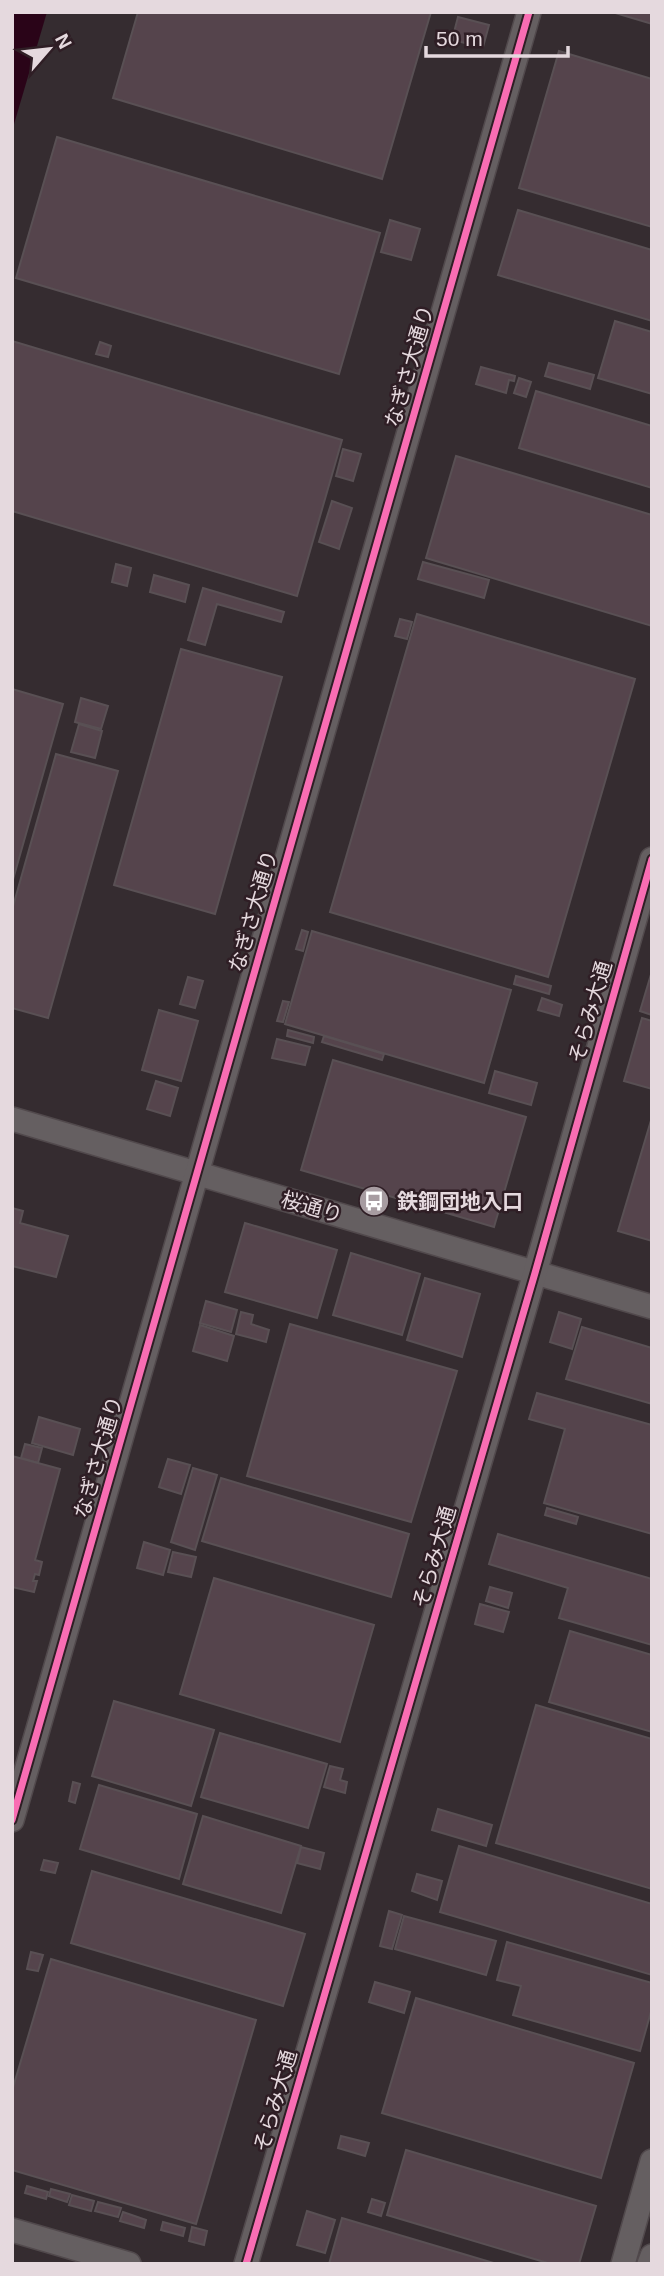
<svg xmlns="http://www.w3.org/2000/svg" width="664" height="2276" font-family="Helvetica,'Noto Sans JP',sans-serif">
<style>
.water{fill:#2a0418}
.building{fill:#55444c;stroke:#595054;stroke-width:2}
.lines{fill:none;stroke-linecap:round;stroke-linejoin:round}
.secondary-casing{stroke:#51494c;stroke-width:26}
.secondary{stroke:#655f61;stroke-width:23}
.cycleway-casing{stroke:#2f1e25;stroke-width:11}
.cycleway{stroke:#f96db3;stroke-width:7}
.labels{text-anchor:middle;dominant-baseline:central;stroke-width:5;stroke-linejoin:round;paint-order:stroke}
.street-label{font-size:21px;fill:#e5d9de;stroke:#2f1e25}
.poi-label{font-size:21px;font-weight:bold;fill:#e5d9de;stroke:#2f1e25;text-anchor:start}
</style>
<rect width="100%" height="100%" fill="#352c30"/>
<path class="water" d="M12,12H47L12,131Z"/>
<g class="building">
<path d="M138,12H431L382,179L113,98Z"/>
<path d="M612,12H652V24Z"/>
<path d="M458,17L489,25L483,47L452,40Z"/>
<path d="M559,51L652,79V227L519,188Z"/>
<path d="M57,137L380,233L339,374L16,278Z"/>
<path d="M518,210L652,250V321L498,275Z"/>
<path d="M390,220L420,229L411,260L381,252Z"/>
<path d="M615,321L652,332V394L598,378Z"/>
<path d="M12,341L342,440L297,596L12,511Z"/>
<path d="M100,342L111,346L108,357L96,354Z"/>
<path d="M549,363L594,375L590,389L545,376Z"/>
<path d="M481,367L515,376L514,381L509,380L506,393L476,384Z"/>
<path d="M519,378L531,382L526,397L514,393Z"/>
<path d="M536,391L652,426V488L519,448Z"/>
<path d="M343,449L361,454L353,481L336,476Z"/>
<path d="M456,456L652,515V626L426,558Z"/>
<path d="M332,501L352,508L339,549L319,542Z"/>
<path d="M423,562L489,580L484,598L418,579Z"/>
<path d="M116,564L131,568L127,586L112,582Z"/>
<path d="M154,575L189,585L185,602L150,592Z"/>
<path d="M203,588L284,612L281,622L217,604L205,645L188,640Z"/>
<path d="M417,614L635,679L548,977L330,912Z"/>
<path d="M400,619L412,622L407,639L395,636Z"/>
<path d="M181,649L282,677L215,914L114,885Z"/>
<path d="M12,689L63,704L12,883Z"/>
<path d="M81,698L108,706L101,729L75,722Z"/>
<path d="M79,724L102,731L95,758L71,752Z"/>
<path d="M56,754L118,771L48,1018L12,1008V910Z"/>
<path d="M302,930L308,932L303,951L296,949Z"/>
<path d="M312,931L511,990L484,1083L285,1024Z"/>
<path d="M652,971V1015L640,1011Z"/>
<path d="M516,976L551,986L549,994L514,984Z"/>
<path d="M188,977L203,981L195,1008L180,1004Z"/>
<path d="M542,998L562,1005L559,1016L538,1010Z"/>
<path d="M283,1001L289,1002L283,1022L277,1021Z"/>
<path d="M159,1010L198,1021L181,1081L142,1070Z"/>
<path d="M642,1018L652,1021V1089L624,1081Z"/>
<path d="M288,1030L314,1037L313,1043L287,1036Z"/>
<path d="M324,1036L384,1054L382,1060L322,1042Z"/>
<path d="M277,1039L310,1047L305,1065L272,1058Z"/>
<path d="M333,1060L526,1117L494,1227L301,1170Z"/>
<path d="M495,1071L537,1083L531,1105L489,1093Z"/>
<path d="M156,1081L178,1088L170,1116L147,1109Z"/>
<path d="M652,1117V1241L618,1231Z"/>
<path d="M12,1208L23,1211L20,1223L68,1236L56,1277L12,1266Z"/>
<path d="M245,1223L337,1250L317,1318L225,1292Z"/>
<path d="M351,1253L420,1274L402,1335L333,1315Z"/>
<path d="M425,1278L480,1294L462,1357L407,1340Z"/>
<path d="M206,1301L237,1310L231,1332L200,1323Z"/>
<path d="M241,1312L253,1315L251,1324L269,1330L266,1342L236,1334Z"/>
<path d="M559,1312L581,1319L572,1349L550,1342Z"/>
<path d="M290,1324L457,1371L411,1522L247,1476Z"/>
<path d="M200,1325L234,1336L227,1361L193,1351Z"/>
<path d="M582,1327L652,1348V1404L566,1379Z"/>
<path d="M537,1393L652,1425V1534L544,1503L565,1429L529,1419Z"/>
<path d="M39,1417L80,1429L73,1455L32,1443Z"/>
<path d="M25,1444L42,1448L38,1463L21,1458Z"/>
<path d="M12,1456L60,1469L35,1560L42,1562L39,1575L35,1574L33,1581H37L34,1592L12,1587Z"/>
<path d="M168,1459L190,1465L181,1494L159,1487Z"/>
<path d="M193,1468L217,1475L195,1550L171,1542Z"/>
<path d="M221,1478L409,1534L391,1597L202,1541Z"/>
<path d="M547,1508L578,1517L576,1524L545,1515Z"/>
<path d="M498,1534L652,1579V1645L559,1618L568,1588L489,1564Z"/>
<path d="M144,1542L170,1550L163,1575L137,1568Z"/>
<path d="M173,1552L196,1557L191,1577L168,1572Z"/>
<path d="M214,1578L374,1625L340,1742L180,1694Z"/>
<path d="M490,1587L512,1593L508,1608L486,1601Z"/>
<path d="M480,1604L509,1612L503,1632L475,1624Z"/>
<path d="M570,1631L652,1655V1732L549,1702Z"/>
<path d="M114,1701L214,1730L191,1806L92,1776Z"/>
<path d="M536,1705L652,1739V1889L496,1843Z"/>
<path d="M220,1733L327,1764L308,1828L201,1797Z"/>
<path d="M330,1766L343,1769L340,1780L347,1782L345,1793L324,1787Z"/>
<path d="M73,1782L80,1784L75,1803L69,1801Z"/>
<path d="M99,1785L197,1814L179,1879L80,1849Z"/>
<path d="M438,1809L492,1825L486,1846L432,1830Z"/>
<path d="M203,1816L301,1846L281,1913L183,1884Z"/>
<path d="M459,1846L652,1904V1975L440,1912Z"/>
<path d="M301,1847L324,1853L320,1869L297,1863Z"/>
<path d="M44,1860L58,1863L55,1873L41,1870Z"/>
<path d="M92,1871L305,1934L283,2006L71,1943Z"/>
<path d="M417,1874L442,1881L437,1900L412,1891Z"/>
<path d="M389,1911L402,1915L392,1949L380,1946Z"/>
<path d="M404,1916L496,1941L486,1975L395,1949Z"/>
<path d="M507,1942L652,1983V2008L640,2051L513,2015L521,1986L497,1980Z"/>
<path d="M31,1952L43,1955L38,1971L27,1969Z"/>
<path d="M51,1959L256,2020L196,2224L12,2170V2091Z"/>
<path d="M375,1982L410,1992L404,2013L369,2002Z"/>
<path d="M416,1998L634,2063L601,2178L382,2113Z"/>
<path d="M341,2136L369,2143L365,2156L338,2148Z"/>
<path d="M406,2150L596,2206L579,2264H551L387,2215Z"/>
<path d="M27,2186L48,2192L46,2199L25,2193Z"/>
<path d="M51,2189L70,2194L67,2202L49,2196Z"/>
<path d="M72,2195L94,2201L91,2211L69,2205Z"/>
<path d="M372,2199L385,2203L381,2216L368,2212Z"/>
<path d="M98,2202L121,2208L118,2217L95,2211Z"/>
<path d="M307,2211L335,2220L325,2253L297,2245Z"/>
<path d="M123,2212L146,2220L144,2228L120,2221Z"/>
<path d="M342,2218L497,2264H329Z"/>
<path d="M163,2222L185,2228L183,2236L161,2230Z"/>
<path d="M192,2227L207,2231L204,2245L189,2241Z"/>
</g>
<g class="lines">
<g class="secondary-casing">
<g id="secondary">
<path d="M12,1119L652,1307"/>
<path d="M12,1820L529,12"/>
<path d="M12,2230L129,2264"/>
<path d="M246,2264L535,1273L652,859"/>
<path d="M623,2264L652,2161"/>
<path d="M649,2264L652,2256"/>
</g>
</g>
<use href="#secondary" class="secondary"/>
<g class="cycleway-casing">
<g id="cycleway">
<path d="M12,1820L529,12"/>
<path d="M246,2264L535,1273L652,859"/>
</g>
</g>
<use href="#cycleway" class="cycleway"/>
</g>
<defs>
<g id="bus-disc" transform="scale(1.575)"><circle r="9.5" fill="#a79ca1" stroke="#2f1e25"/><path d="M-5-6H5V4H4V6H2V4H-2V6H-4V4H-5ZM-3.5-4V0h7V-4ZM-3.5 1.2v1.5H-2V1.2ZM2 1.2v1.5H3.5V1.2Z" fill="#fff"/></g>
</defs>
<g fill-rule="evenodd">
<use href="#bus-disc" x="374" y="1201"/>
</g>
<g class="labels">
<g class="street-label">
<text transform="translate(409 366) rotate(-74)">なぎさ大通り</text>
<text transform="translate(253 911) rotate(-74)">なぎさ大通り</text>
<text transform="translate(590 1012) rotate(-74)">そらみ大通</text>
<text transform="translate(312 1207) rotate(16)">桜通り</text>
<text transform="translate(98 1457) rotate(-74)">なぎさ大通り</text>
<text transform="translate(434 1557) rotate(-74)">そらみ大通</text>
<text transform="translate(275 2101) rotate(-74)">そらみ大通</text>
</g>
<g class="poi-label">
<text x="397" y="1201">鉄鋼団地入口</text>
</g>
</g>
<rect width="664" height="2276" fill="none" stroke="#e5d9de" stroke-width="28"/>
<g transform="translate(49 49) rotate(62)" stroke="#2f1e25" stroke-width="5" paint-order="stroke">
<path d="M0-5L12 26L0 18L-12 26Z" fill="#e5d9de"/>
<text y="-10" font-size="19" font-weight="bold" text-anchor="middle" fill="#e5d9de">N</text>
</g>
<path d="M426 46v10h142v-10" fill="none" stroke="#e5d9de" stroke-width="3.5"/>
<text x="436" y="46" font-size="21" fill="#e5d9de" stroke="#2f1e25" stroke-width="5" paint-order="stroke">50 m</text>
</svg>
